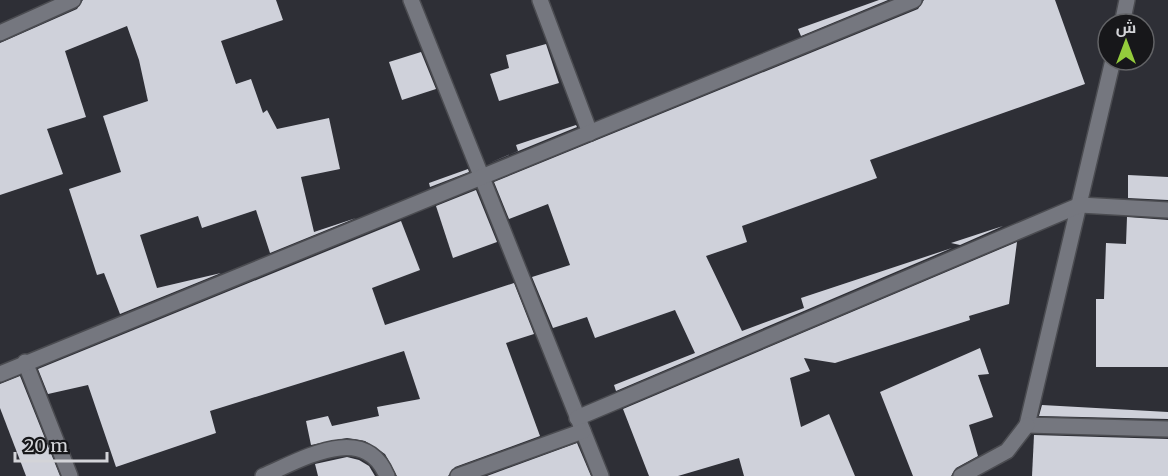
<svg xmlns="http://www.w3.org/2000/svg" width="1168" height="476" font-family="Merriweather,Cairo,serif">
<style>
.building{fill:#cfd1da}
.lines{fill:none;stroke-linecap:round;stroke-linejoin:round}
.street-casing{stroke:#4b4c51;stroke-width:18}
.street{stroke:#75777f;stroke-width:15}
</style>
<rect width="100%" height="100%" fill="#2e2f36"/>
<g class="building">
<path d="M83,0H276L283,20L221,41L236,84L251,79L263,113L267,110L277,129L329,118L340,169L301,177L314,232L356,218L270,253L256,210L202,228L198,216L140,235L157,288L221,273L120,314L104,273L97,275L69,189L121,172L103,116L148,101L139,60L127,26L65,51L86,117L47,129L63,174L0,195V43L77,9Z"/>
<path d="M879,0H888L801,36L798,29Z"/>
<path d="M924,0H1055L1085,84L870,160L877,178L742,226L747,242L706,256L742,331L804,308L801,298L952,248L616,391L614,385L695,353L675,310L595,338L587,317L553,328L532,277L570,265L548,204L509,219L494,182L918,9Z"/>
<path d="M546,44L559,83L499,101L490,74L509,68L506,55Z"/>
<path d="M421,52L436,89L402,100L389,62Z"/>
<path d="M576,125L577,127L487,164L518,151L516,145Z"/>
<path d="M468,169L469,172L430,187L429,183Z"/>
<path d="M1128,175L1168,177V200L1128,198Z"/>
<path d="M476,190L497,242L453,258L436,206Z"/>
<path d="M1127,217L1168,220V367H1096V299H1104L1106,243L1126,244Z"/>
<path d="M401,221L420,270L372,288L385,325L514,283L534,334L506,343L540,436L455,467L448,476H397L385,454L365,441L347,438L311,445L306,421L328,416L332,426L379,416L377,407L420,399L404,351L210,411L216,433L116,467L88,385L48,394L38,369Z"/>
<path d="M1003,226L960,245L951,243Z"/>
<path d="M1017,242L1009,304L969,316L970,320L835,363L804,358L810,371L790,378L801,427L829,414L855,476H744L739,458L678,476H649L623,409Z"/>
<path d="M980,348L989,374L978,375L993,417L969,425L978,456L956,468L951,476H913L880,392Z"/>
<path d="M20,376L60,476H26L0,408V384Z"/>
<path d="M1042,405L1168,412V419L1039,416Z"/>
<path d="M1034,435L1168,439V476H1032Z"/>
<path d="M577,443L591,476H487Z"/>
<path d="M347,457L359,460L369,466L375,476H318L315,464Z"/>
</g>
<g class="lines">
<g class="street-casing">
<g id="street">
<path d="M411,0L601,476"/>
<path d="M540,0L590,133"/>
<path d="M1122,24L1127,0"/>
<path d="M0,33L73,0"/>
<path d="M1113,60L1027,425L1168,429"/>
<path d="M25,362L70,476"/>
<path d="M0,374L914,0"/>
<path d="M577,418L1080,205L1168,210"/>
<path d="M263,476C301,460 364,421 387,476"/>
<path d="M458,476L583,431"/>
<path d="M961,476L1007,451L1027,425"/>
</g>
</g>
<use href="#street" class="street"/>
</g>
<g transform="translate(1126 42)"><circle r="28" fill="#17171a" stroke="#626366" stroke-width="1.5"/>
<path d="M0-4.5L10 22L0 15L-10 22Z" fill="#94cc3c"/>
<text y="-9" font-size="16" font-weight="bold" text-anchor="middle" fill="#d3d4d8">ش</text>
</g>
<path d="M15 452v9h92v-9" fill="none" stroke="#d3d4d8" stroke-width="3"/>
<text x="24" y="452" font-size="18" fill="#d3d4d8" stroke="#17171a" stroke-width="4.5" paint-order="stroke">20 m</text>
</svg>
